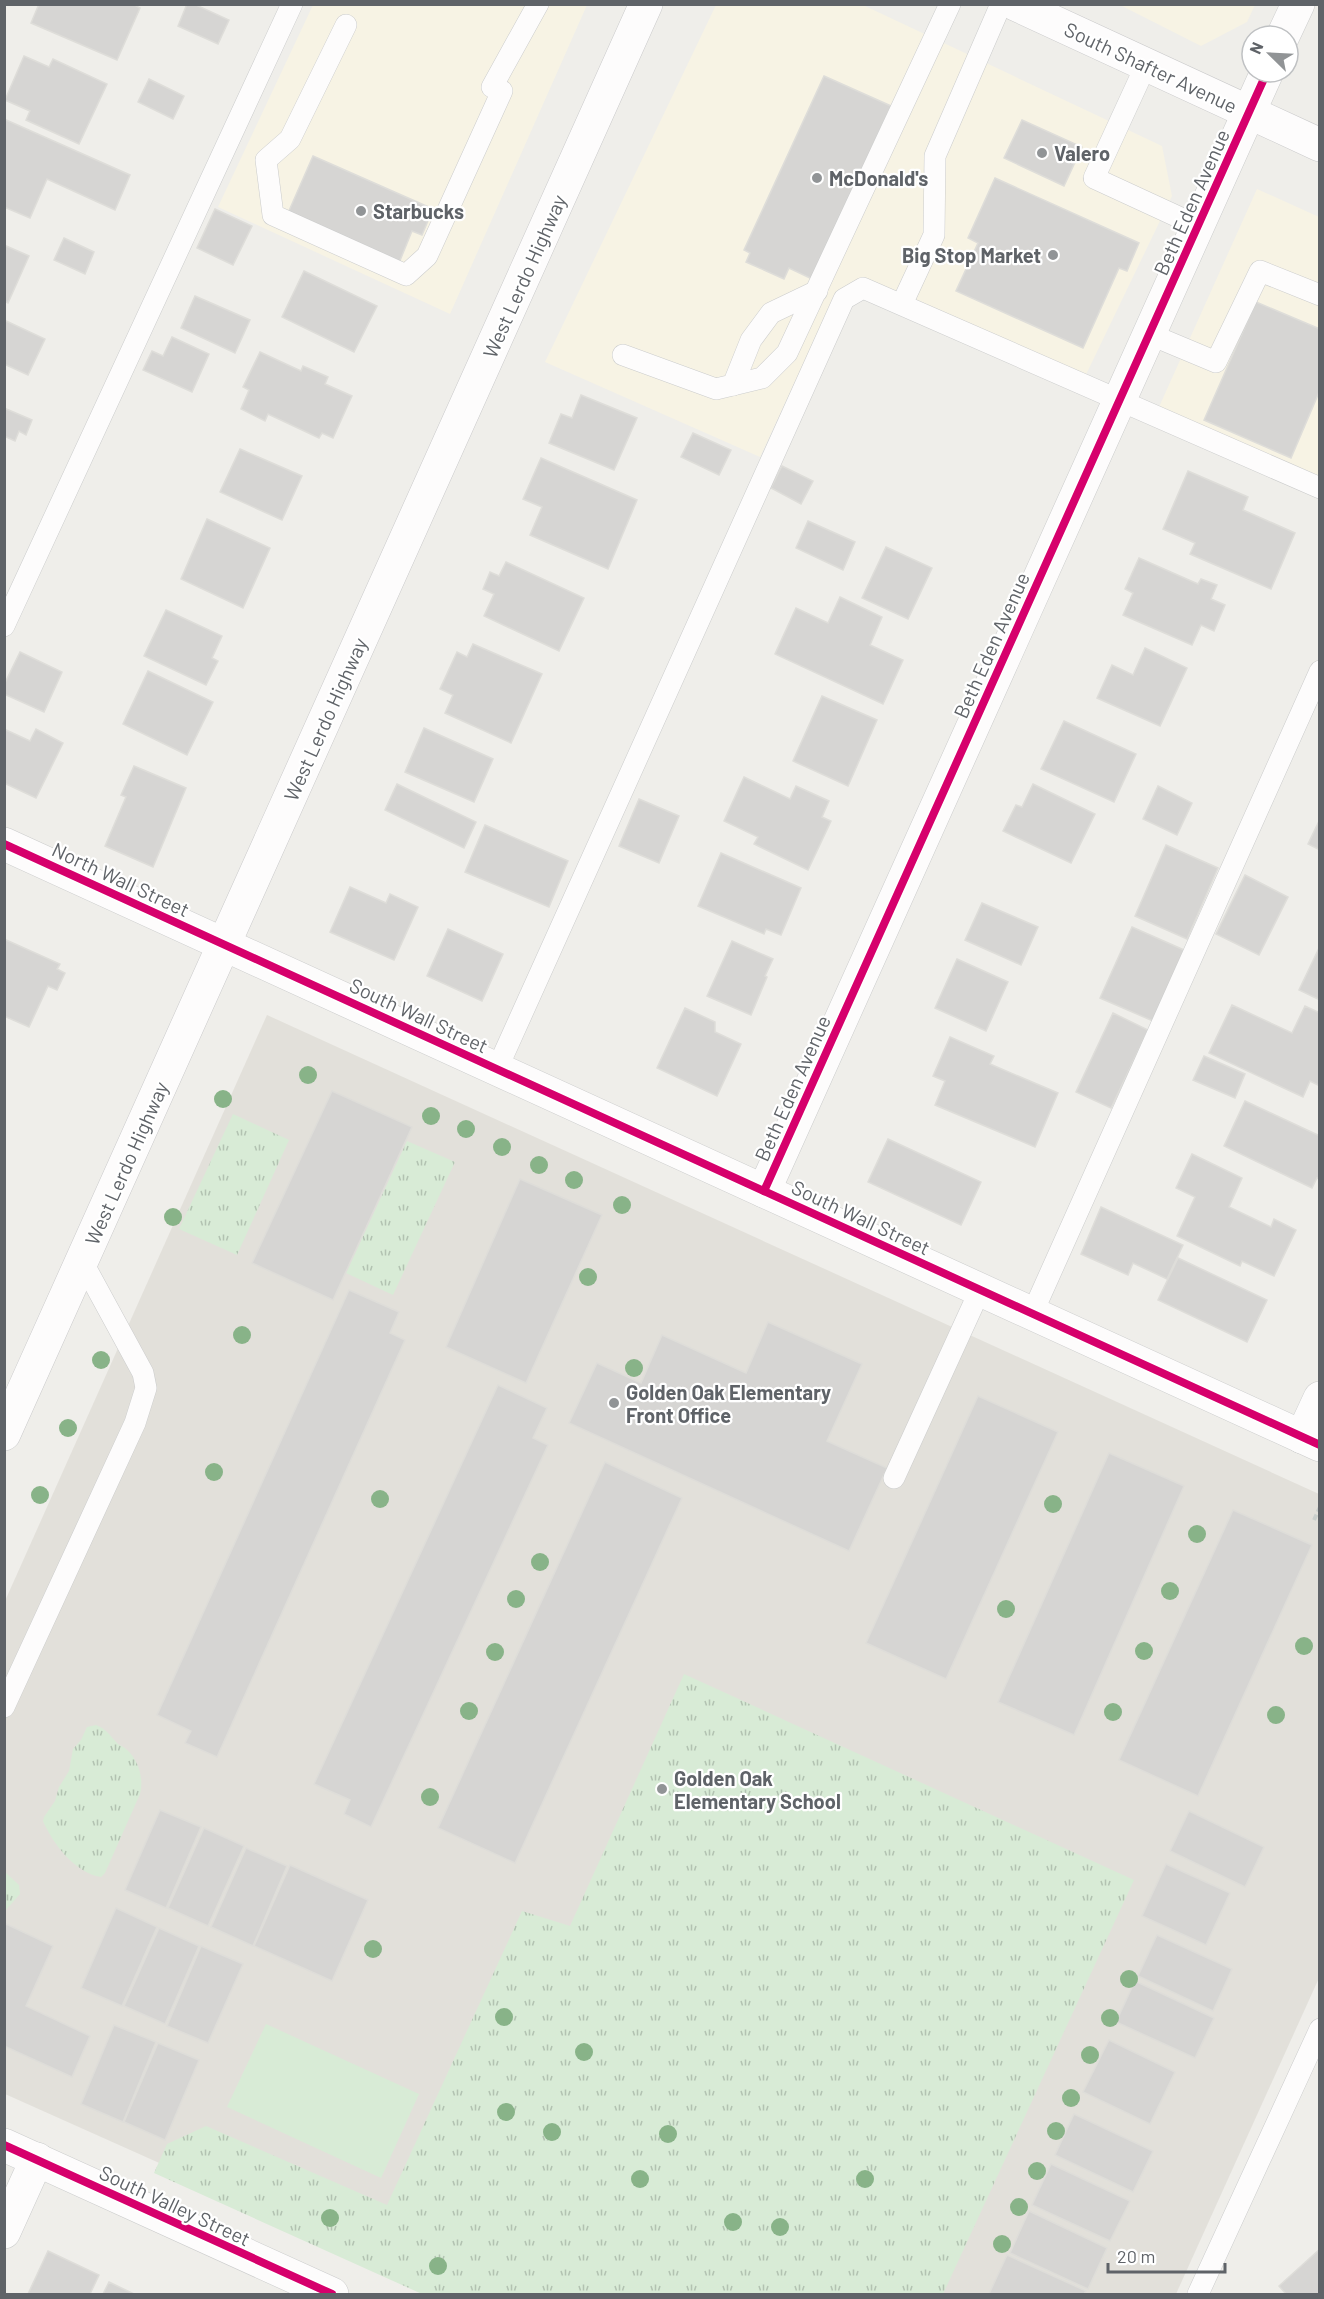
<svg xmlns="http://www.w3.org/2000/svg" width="1324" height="2299" font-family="Barlow,sans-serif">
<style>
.commercial{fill:#f7f3e4}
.education{fill:#e2e0da}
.grass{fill:url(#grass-tufts)}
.garden{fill:#d8ebd6}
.building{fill:#d6d5d3;stroke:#deddd9;stroke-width:1.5}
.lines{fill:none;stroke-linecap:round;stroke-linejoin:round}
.lane-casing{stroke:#cbcccc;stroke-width:22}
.street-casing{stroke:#cbcccc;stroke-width:34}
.secondary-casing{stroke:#cacacb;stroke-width:34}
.path{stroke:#cacfcc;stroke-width:4;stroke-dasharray:6 3;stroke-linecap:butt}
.lane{stroke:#fdfcfc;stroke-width:21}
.street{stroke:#fdfcfc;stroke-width:33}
.secondary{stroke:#fdfcfc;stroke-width:33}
.cycleway-casing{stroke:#fff;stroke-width:11}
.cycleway{stroke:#d6006c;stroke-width:8}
.tree{fill:#88b388}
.poi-dot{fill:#919496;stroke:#fff;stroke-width:2}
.labels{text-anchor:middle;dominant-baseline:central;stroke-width:4.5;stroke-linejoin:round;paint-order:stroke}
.street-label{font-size:20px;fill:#5f6368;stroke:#fff}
.poi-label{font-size:20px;font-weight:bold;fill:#5f6368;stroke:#fff;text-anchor:start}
</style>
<defs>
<pattern id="grass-tufts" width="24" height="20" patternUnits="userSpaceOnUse" patternTransform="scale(1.5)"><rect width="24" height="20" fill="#d8ebd6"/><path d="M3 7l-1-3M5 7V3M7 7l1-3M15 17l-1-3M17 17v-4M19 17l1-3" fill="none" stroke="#b2c2b1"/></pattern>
</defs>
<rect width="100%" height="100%" fill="#efeeea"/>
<g class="commercial">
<path d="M313,5H587L450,314L218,207Z"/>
<path d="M716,5H863L1162,146L1172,196L1080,387L845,289L836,293L760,457L545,362Z"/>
<path d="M1120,5L1255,4V5L1247,22L1201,46Z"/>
<path d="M1257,189L1319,217V479L1159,407Z"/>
</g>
<path class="education" d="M267,1015L1319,1494V1978L1176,2294H452L5,2094V1601Z"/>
<g class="grass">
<path d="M233,1114L289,1140L237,1255L179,1229Z"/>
<path d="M407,1141L455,1162L393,1295L346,1273Z"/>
<path d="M684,1674L1134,1880L943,2294H422L154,2173L167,2144L206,2126L387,2205L522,1911L570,1926Z"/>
<path d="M96,1725C107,1729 110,1736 118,1744C121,1746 124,1747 126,1749C139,1760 144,1779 140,1794L105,1873L101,1877C75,1873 53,1844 43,1821L44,1817L55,1801L59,1787L69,1771L73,1749L81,1740L87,1727Z"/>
<path d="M4,1871L19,1885L20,1894L5,1911Z"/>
</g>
<path class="garden" d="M266,2024L419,2094L381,2178L227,2107Z"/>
<g class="building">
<path d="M39,4H133L140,8L117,60L31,23Z"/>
<path d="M187,4H194L229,20L218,44L178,26Z"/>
<path d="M24,56L49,67L53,59L107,84L79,144L26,120L30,111L5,100Z"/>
<path d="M824,76L891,106L812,279L789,268L784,279L746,262L750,253L744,250Z"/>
<path d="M149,79L184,96L173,119L138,102Z"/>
<path d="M4,119L130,175L115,210L47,179L30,218L4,207Z"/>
<path d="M1022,120L1082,147L1064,186L1004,158Z"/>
<path d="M313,156L433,209L422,235L412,231L399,263L288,213Z"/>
<path d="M995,178L1139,243L1127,271L1119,268L1083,348L956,291L978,243L968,238Z"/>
<path d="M215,209L252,226L233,265L197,248Z"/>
<path d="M64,238L94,252L85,274L54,260Z"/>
<path d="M4,245L29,256L8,303L4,301Z"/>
<path d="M304,271L377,306L354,352L282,317Z"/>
<path d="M195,296L250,320L235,353L181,328Z"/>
<path d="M1256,302L1320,329V390L1291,458L1204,420Z"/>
<path d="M4,320L45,339L28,375L4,364Z"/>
<path d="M172,337L209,354L192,392L143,370L152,351L163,356Z"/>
<path d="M260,352L301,371L303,366L328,377L325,384L352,396L333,438L322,433L319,438L268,414L265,421L241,409L249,390L243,387Z"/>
<path d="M581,395L637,418L614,470L549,443L561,414L572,418Z"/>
<path d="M4,408L32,420L26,435L19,431L15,441L4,436Z"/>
<path d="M693,433L731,450L719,475L681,457Z"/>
<path d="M240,449L302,476L282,520L220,492Z"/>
<path d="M541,458L637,500L608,569L530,535L542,507L523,499Z"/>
<path d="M782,466L813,481L801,504L771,488Z"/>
<path d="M1188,471L1248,497L1243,510L1295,533L1271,589L1190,554L1195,543L1163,529Z"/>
<path d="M207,519L270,548L243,608L181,579Z"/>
<path d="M808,521L855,542L843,570L796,548Z"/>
<path d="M886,547L932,568L908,619L862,598Z"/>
<path d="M1139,558L1198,584L1201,579L1217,585L1211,599L1225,605L1214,631L1201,625L1192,645L1123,615L1133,593L1125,589Z"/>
<path d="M506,562L584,598L559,651L484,616L494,594L483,589L490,572L499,576Z"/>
<path d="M840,597L882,617L870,645L903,660L883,704L775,654L796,608L828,623Z"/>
<path d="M166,610L222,636L212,658L218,661L206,685L144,656Z"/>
<path d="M473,644L542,674L511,743L445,713L453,695L440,689L457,652L467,657Z"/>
<path d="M1145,648L1187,668L1160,726L1097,698L1112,665L1133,675Z"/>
<path d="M20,652L62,672L44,712L4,694V685Z"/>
<path d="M148,671L213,702L187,755L123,724Z"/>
<path d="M822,696L877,720L848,786L793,761Z"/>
<path d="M1064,721L1136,754L1114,802L1041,769Z"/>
<path d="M424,728L493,759L474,802L405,772Z"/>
<path d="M4,729L30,741L36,729L63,743L36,798L4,783Z"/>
<path d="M134,766L186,788L153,867L105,846L126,797L121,795Z"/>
<path d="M744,777L790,799L796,786L829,801L822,817L831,821L808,870L754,844L758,837L724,821Z"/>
<path d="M397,784L476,822L464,848L385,810Z"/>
<path d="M1033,784L1095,814L1071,863L1003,831L1016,805L1022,807Z"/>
<path d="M1158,786L1192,803L1177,835L1143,819Z"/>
<path d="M639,799L679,816L659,863L619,846Z"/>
<path d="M1320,819V850L1308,844Z"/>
<path d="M485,825L568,861L549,907L465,872Z"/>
<path d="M1166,845L1218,868L1187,939L1135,916Z"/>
<path d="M721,853L801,888L781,935L766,929L764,934L698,906Z"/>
<path d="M1245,875L1288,897L1259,955L1216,934Z"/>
<path d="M350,887L386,903L390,894L418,907L394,960L330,932Z"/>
<path d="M982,903L1038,927L1021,965L965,940Z"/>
<path d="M1132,927L1184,950L1153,1021L1100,998Z"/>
<path d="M448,929L503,954L482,1001L427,976Z"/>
<path d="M4,939L60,964L57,969L65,973L57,990L48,986L29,1027L4,1016Z"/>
<path d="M732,941L773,959L765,976L767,977L751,1015L707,996Z"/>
<path d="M1320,946V1000L1299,990Z"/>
<path d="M957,959L1008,982L986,1031L935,1008Z"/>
<path d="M1232,1005L1292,1033L1305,1006L1320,1013V1086L1310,1081L1303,1097L1209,1053Z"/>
<path d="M685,1008L715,1022V1032L741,1044L717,1096L657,1068Z"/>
<path d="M1113,1013L1148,1030L1111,1108L1076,1092Z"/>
<path d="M950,1037L994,1056L990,1064L1058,1093L1035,1147L935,1105L945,1081L933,1076Z"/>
<path d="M1204,1056L1245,1074L1235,1098L1193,1080Z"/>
<path d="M332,1091L412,1127L333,1300L252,1263Z"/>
<path d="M1245,1101L1320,1136V1179L1317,1178L1312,1188L1224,1146Z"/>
<path d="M888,1139L981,1182L961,1225L868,1182Z"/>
<path d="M1192,1154L1242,1178L1229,1207L1271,1227L1274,1219L1296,1230L1274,1276L1242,1261L1240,1266L1177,1236L1195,1197L1176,1188Z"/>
<path d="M520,1179L602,1215L526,1383L446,1347Z"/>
<path d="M1101,1207L1183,1245L1167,1279L1133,1263L1128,1275L1081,1254Z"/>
<path d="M1178,1258L1267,1300L1247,1342L1158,1300Z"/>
<path d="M349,1290L399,1312L390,1333L405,1340L217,1757L185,1743L191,1731L157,1715Z"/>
<path d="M768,1322L862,1364L827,1441L887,1468L849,1551L569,1423L597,1363L641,1383L662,1335L746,1373Z"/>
<path d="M498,1385L547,1408L533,1438L548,1445L371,1827L344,1814L350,1800L314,1784Z"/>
<path d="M978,1396L1058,1432L946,1679L866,1643Z"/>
<path d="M1109,1453L1184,1486L1074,1735L998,1702Z"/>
<path d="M605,1462L682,1498L515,1863L438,1828Z"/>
<path d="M1233,1510L1312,1545L1198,1796L1119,1760Z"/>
<path d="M160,1810L201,1827L166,1908L125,1890Z"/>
<path d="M1189,1811L1264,1847L1245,1887L1170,1851Z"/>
<path d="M204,1828L244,1846L208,1926L168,1908Z"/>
<path d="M246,1848L287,1866L253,1946L211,1927Z"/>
<path d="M1166,1864L1230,1893L1206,1945L1142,1916Z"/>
<path d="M290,1865L368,1900L332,1981L254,1946Z"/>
<path d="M116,1908L157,1927L122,2006L81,1988Z"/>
<path d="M4,1923L53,1946L26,2006L90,2036L72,2077L4,2046Z"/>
<path d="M159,1928L199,1946L165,2024L124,2006Z"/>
<path d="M1157,1935L1232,1969L1213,2011L1138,1976Z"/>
<path d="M201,1946L243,1964L208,2043L167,2026Z"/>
<path d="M1135,1981L1214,2018L1195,2058L1116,2022Z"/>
<path d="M114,2025L156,2042L123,2122L81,2104Z"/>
<path d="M1109,2040L1175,2072L1150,2124L1083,2092Z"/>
<path d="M158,2043L199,2060L165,2140L124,2122Z"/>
<path d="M1074,2114L1153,2151L1133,2192L1055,2155Z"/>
<path d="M1051,2164L1130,2201L1110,2241L1032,2205Z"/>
<path d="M1029,2211L1107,2248L1088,2289L1010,2253Z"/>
<path d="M1320,2249V2294H1286L1279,2286Z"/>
<path d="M48,2251L99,2275L90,2294H28Z"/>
<path d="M1007,2255L1086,2291L1084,2294H989Z"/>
<path d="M109,2282L134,2294H103Z"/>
</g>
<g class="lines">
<g class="lane-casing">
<g id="lane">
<path d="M346,25L290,139L266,160L273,215L406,275L427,256L502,91"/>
<path d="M1146,65L1094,178L1198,226"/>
<path d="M492,87L538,4"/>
<path d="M902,304L934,235L935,156L1001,4"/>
<path d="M1149,334L1216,362L1260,271L1320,295"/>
<path d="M623,355L716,389L762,378L787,353L950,4"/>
<path d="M733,385L751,340L771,313L817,291"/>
<path d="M4,626L292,4"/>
<path d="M497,1069L844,299L863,288L1320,488"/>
<path d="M1032,1314L1320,671"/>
<path d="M894,1478L980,1290"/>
<path d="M4,1707L135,1423L146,1388L143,1373L82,1261"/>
<path d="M1198,2294L1320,2029"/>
</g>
</g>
<g class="street-casing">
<g id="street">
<path d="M1283,36L1298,4"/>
<path d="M4,844L1320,1445"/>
<path d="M764,1191L1267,72"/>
<path d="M1302,1437L1320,1398"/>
<path d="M4,2145L332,2294"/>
<path d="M4,2232L37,2159"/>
</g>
</g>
<g class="secondary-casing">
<g id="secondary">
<path d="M1015,4L1320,145"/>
<path d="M4,1434L646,4"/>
</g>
</g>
<path class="path" d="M1314,1520L1320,1507"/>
<use href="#lane" class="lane"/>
<use href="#street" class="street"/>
<use href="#secondary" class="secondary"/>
<g class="cycleway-casing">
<g id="cycleway">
<path d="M4,844L1320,1445"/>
<path d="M764,1191L1267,72"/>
<path d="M4,2145L332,2294"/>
</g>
</g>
<use href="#cycleway" class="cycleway"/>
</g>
<g class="tree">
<circle cx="308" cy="1075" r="9"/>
<circle cx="223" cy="1099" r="9"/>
<circle cx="431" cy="1116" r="9"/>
<circle cx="466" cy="1129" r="9"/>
<circle cx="502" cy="1147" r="9"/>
<circle cx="539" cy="1165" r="9"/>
<circle cx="574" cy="1180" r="9"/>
<circle cx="622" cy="1205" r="9"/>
<circle cx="173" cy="1217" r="9"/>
<circle cx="588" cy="1277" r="9"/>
<circle cx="242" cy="1335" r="9"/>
<circle cx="101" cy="1360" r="9"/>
<circle cx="634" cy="1368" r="9"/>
<circle cx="68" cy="1428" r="9"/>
<circle cx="214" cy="1472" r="9"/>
<circle cx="40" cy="1495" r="9"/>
<circle cx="380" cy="1499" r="9"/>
<circle cx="1053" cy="1504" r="9"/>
<circle cx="1197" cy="1534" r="9"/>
<circle cx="540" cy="1562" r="9"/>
<circle cx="1170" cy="1591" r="9"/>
<circle cx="516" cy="1599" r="9"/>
<circle cx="1006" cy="1609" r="9"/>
<circle cx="1304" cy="1646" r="9"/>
<circle cx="1144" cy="1651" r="9"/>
<circle cx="495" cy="1652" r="9"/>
<circle cx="469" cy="1711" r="9"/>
<circle cx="1113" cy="1712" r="9"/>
<circle cx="1276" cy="1715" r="9"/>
<circle cx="430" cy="1797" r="9"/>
<circle cx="373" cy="1949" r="9"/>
<circle cx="1129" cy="1979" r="9"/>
<circle cx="504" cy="2017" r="9"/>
<circle cx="1110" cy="2018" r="9"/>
<circle cx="584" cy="2052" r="9"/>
<circle cx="1090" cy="2055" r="9"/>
<circle cx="1071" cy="2098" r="9"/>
<circle cx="506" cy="2112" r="9"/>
<circle cx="1056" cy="2131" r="9"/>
<circle cx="552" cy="2132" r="9"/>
<circle cx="668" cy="2134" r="9"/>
<circle cx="1037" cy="2171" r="9"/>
<circle cx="640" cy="2179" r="9"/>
<circle cx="865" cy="2179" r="9"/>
<circle cx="1019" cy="2207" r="9"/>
<circle cx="330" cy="2218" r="9"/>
<circle cx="733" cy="2222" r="9"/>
<circle cx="780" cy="2227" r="9"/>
<circle cx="1002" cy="2244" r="9"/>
<circle cx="438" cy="2266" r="9"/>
</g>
<g class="poi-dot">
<circle cx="1042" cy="153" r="6"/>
<circle cx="817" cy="178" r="6"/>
<circle cx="361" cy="211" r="6"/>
<circle cx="1053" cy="255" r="6"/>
<circle cx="614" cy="1403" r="6"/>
<circle cx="662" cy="1789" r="6"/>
</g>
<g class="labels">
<g class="street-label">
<text transform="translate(1151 67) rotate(25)">South Shafter Avenue</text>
<text transform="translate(1191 202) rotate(-66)">Beth Eden Avenue</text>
<text transform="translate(524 276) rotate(-66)">West Lerdo Highway</text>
<text transform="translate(991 645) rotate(-66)">Beth Eden Avenue</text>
<text transform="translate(325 719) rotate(-66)">West Lerdo Highway</text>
<text transform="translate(121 879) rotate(25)">North Wall Street</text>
<text transform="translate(419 1015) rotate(25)">South Wall Street</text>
<text transform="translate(792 1088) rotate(-66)">Beth Eden Avenue</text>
<text transform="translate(126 1163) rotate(-66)">West Lerdo Highway</text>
<text transform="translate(861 1217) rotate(25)">South Wall Street</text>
<text transform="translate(175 2205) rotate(25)">South Valley Street</text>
</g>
<g class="poi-label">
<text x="1054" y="153">Valero</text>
<text x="829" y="178">McDonald's</text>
<text x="373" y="211">Starbucks</text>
<text x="1041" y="255" text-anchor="end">Big Stop Market</text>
<text x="626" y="1392">Golden Oak Elementary<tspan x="626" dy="23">Front Office</tspan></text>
<text x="674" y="1778">Golden Oak<tspan x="674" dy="23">Elementary School</tspan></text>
</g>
</g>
<rect width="1324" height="2299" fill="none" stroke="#5f6368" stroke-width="12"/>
<g transform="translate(1270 54) rotate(294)"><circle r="28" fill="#ffffff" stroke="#bfc1c3" stroke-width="1.5"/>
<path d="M0-4.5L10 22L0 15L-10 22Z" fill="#919496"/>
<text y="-9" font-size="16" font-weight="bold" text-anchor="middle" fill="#5f6368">N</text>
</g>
<path d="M1108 2263v9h117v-9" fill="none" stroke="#5f6368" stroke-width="3"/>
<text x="1117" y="2263" font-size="18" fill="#5f6368" stroke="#ffffff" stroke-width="4.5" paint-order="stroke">20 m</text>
</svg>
